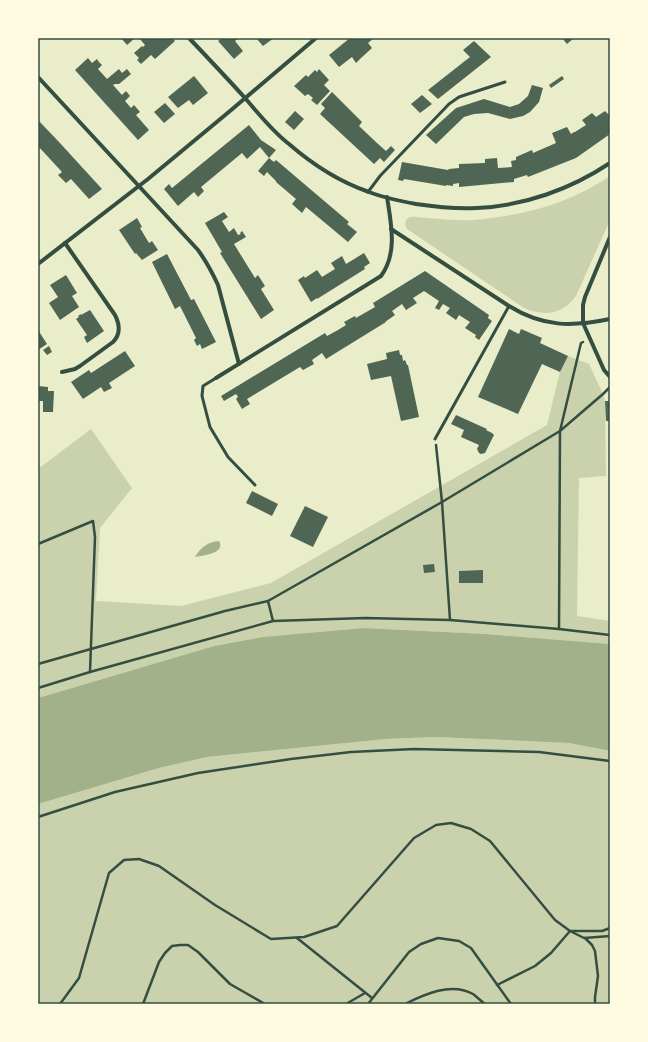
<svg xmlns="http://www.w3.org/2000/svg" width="648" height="1042" font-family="Barlow,sans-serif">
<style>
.green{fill:#cad2ad}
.water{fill:#a3b18a}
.building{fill:#4f6655}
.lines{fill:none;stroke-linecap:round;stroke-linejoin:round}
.path{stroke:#344e41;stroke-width:2.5}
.service{stroke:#344e41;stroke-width:3}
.minor{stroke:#344e41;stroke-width:4}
.neatline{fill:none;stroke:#344e41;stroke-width:1.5}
</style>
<rect width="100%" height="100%" fill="#e9edc9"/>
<g class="green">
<path d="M610,176V220L576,296C563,314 545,317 524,308L407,229C405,226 405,223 406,220C409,218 409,217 412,217C417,216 422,218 427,218C442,219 458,221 473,220C522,216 569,204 610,176Z"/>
<path d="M568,356L589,364L603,394L605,401L606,476L579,478L577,616L610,621V644L485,634L363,628L262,637L214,646L38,698V469L91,429L132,488L100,528L96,601L181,606L271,583L547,425L560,372Z"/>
<path d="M435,737L569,743L610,751V1004H38V804L159,768L207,757L386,739Z"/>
</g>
<g class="water">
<path d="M219,541C220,543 221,545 220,547C218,554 201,556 195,557C201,547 208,542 219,541Z"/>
<path d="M363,628L485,634L610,644V751L569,743L435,737L386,739L207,757L159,768L38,804V698L214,646L262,637Z"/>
</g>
<g class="building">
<path d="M121,38H135L127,45Z"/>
<path d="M139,38H172L175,41L155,59L151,55L141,64L137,60L139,58L134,53L142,46L143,47L145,45Z"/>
<path d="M222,38H239L235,41L243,51L234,59L218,41Z"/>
<path d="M256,38H274L263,46Z"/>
<path d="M350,38H374L368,43L372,48L361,58L356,63L352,57L339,67L329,55Z"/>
<path d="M562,38H574L567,44Z"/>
<path d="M474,41L491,57L438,99L428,90L470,57L463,50Z"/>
<path d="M88,58L92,63L97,59L99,62L102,65L98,69L107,79L119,69L122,73L127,69L131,74L119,84H115L113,85L122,95L126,91L130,96L125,101L131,108L134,105L140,112L136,115L149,130L138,140L75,70Z"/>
<path d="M319,69L329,80L324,85L330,91L317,105L311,100L313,98L308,94L305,96L294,86L306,75L308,77L315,70L317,72Z"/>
<path d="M194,76L208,93L193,105L189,100L178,108L168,97Z"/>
<path d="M562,76L564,79L551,88L549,85Z"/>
<path d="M532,85L543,88L539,102L530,112L523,116L510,119L488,113L474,114L464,117L436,144L426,135L456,108L484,99L510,107L519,104L528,96Z"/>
<path d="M332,92L362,122L359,126L377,143L386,151L391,146L395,150L384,162L380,158L374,164L320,114L325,108L321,104Z"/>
<path d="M422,95L432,104L420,113L411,104Z"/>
<path d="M165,103L175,114L164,123L154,112Z"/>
<path d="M295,111L304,119L294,130L285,122Z"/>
<path d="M605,111L609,115L610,114V134L576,158L528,177L527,175L514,179V182L459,187V183L453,184V186L446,185V186L404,179L403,181L398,180L402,162L448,170L449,169L459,168V164L485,163V159L497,158L498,168L512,167L511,161L516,160V157L532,150L533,153L556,143L552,133L567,127L571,134L574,132H575L586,125L582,120L592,113L596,117Z"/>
<path d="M38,120L59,142L102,189L89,199L71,179L66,183L58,175L62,172L38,146Z"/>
<path d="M249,125L261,140L276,150L269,158L274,162L276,160L349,222L347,224L357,232L348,242L306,207L302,213L292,204L296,199L276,182V181L267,172L264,176L258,171L269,158L260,147L247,159L242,153L201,187L204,191L198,197L194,192L178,206L164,189L169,184L172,188Z"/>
<path d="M224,212L228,217L222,221L229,232L234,228L238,235L241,234L240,233L242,231L246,237L234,244L255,278L258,275L265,286L261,289L274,310L261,319L220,253L222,252L205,223Z"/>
<path d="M137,218L142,227L140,228L149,243L152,241L158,250L142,260L136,253L135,254L119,230Z"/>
<path d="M364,253L370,263L364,267L365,269L317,299V298L311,302L298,280L304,276L305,278L317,270L322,277L335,269L331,263L342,256L346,264Z"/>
<path d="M167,254L191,300L194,299L216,342L202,349L200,344L197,346L194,340L196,338L180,306L175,309L152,262Z"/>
<path d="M425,271L489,315L488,318L492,321L479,340L475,337L476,335L465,328L470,322L459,315L456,320L446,313L450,308L443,304L439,310L435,308L439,301L424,291L413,298L417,303L406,310L402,304L392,311L395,315L385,322H386L326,359L322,353L312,360L314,364L303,370L300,367L247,399L250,404L242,409L236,399L238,397L236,394L224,401L221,396L325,333L327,336L338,330L346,325L344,322L355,316L356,318L375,307L373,303Z"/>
<path d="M66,275L77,293L72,296L79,307L60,320L49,303L58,297L50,285Z"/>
<path d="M90,310L104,331L87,343L84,337L87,335L76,319L79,317L78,316L81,314V315Z"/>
<path d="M509,329L519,334L521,329L542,338L540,343L568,356L560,372L542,364L518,414L478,397Z"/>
<path d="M38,330L47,344L38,350Z"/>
<path d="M49,346L52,352L47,355L43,350Z"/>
<path d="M399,350L400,355H402L403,361L405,360L407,365H408L419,417L401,421L391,376L371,380L367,364L387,359L386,353Z"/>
<path d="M125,351L135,366L109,383L112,388L104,392L101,387L83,399L71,382L89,370L91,373Z"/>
<path d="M38,386L48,387V391H54L53,412H43V401H38Z"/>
<path d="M605,401H610V421H606Z"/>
<path d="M456,415L487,429L486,430L492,433L494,435L485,453L481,454L479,453L477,449L479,445L461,437L464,430L451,424Z"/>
<path d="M252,491L278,504L272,516L246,503Z"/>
<path d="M305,506L328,517L313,547L290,536Z"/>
<path d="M434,564L435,572L424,573L423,565Z"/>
<path d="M483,570V583H459V571Z"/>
</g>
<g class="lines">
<g class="path">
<path d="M583,342L581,343L560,431L603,394L610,387"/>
<path d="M436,445L442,502L450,620"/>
<path d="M38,544L93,521L95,537L90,672"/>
<path d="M268,601L273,621"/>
<path d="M38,664L225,611L268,601L442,502L560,431L559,629"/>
<path d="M38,688L90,672L273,621L365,618L450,620L559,629L610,635"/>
<path d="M38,817L115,792L198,773L291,759L351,752L414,749L539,752L610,761"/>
<path d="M297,938L372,998"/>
<path d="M585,938L592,945L595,951L598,976L595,997V1004"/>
<path d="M497,985L535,966L551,953L570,931L584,938L610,936"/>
<path d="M60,1004L79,978L109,873L124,860L139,859L159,866L215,905L271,939L304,937L337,926L414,838L436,825L451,823L471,829L490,841L555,920L570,931H602L610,928"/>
<path d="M143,1004L159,962L165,953L172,946L180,945H188L198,952L230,984L265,1004"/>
<path d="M346,1004L365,993"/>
<path d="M368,1004L409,952L421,944L438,938L459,941L471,948L511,1004"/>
<path d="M405,1004C425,994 451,982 473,994C477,997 481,1001 485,1004"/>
</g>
<g class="service">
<path d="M368,192L380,176L449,104L459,97L465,95L505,82"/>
<path d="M216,378L203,386L202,396L210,427L228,457L255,485"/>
<path d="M435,439L509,306"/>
</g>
<g class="minor">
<path d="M189,38C208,58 227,78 245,98C259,114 272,131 289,144C312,164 340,182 369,192C384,198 400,201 416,204C436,207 456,209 477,208C524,206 571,189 610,163"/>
<path d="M38,77L198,250C206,261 212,272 218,285L239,364"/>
<path d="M391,229L509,306C543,327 571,327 610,319"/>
<path d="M610,237L585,297L583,305V323L604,370L610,377"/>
<path d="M38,264L148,179L230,111L316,38"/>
<path d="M62,372L75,369L80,366L113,342C121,334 120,325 115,315L65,243"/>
<path d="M216,378L381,276C398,253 391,223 387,197"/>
</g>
</g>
<rect width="648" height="1042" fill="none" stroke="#fefae0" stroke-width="78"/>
<rect x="39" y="39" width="570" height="964" class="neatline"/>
</svg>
